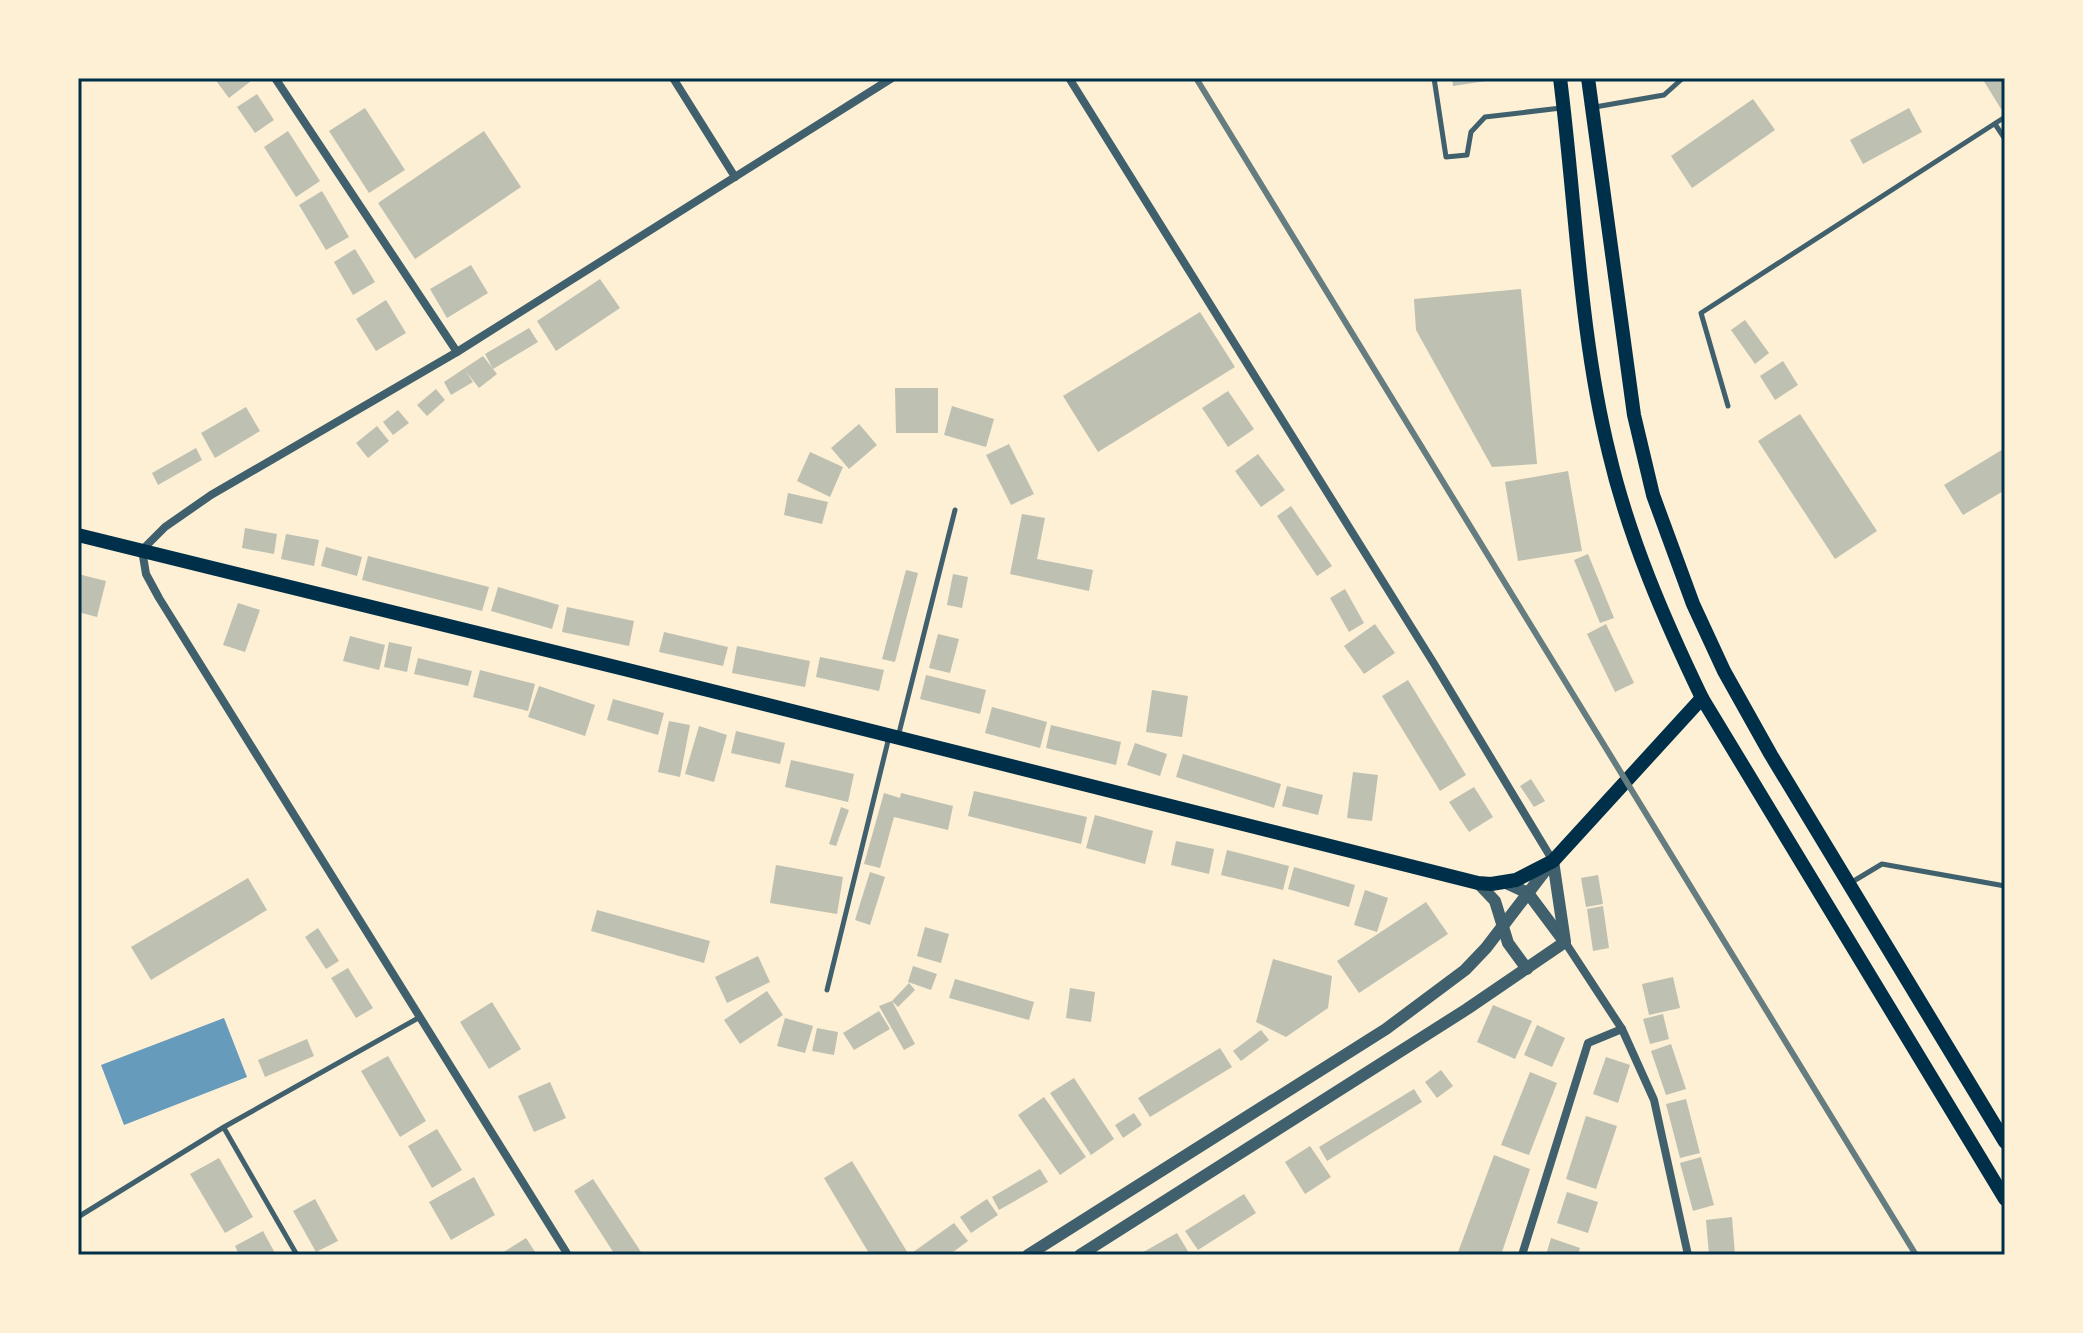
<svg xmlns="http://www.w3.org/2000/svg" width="2083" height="1333" font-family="Roboto,sans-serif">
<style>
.water{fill:#669bbc}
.building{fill:#bec0b2}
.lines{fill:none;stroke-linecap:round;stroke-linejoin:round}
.service{stroke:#3f606c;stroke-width:5}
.minor{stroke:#3f606c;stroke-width:8}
.tertiary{stroke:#3f606c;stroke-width:12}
.secondary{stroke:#003049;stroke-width:14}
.primary{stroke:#003049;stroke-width:14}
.rail{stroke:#657d81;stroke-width:6}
.neatline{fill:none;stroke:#003049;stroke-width:3}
</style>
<rect width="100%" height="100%" fill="#fdf0d5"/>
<path class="water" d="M224,1018L247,1077L124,1125L101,1065Z"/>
<g class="building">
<path d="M214,78H249L251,81L229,98Z"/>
<path d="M1452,78H1493V80L1453,86Z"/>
<path d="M1982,78H2005V106L2001,109Z"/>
<path d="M257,94L274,120L255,133L237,107Z"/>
<path d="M1753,99L1775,130L1692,188L1671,156Z"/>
<path d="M365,108L405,170L369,193L329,131Z"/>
<path d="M1909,108L1922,132L1863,164L1850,140Z"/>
<path d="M288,131L320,181L296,197L264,147Z"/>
<path d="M484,131L521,187L415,259L378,203Z"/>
<path d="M322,191L349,237L326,250L299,205Z"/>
<path d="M355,249L375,282L353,295L334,262Z"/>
<path d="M471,265L488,293L447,318L430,289Z"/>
<path d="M600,279L620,308L556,351L537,321Z"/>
<path d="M1521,289L1537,464L1492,467L1416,330L1414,299Z"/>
<path d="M386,300L406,333L376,351L356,319Z"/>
<path d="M1200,312L1235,367L1098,452L1063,396Z"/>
<path d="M1745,320L1769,353L1755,364L1731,330Z"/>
<path d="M529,328L538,342L493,369L485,354Z"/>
<path d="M483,356L497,374L479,388L465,370L473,382L451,395L444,382Z"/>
<path d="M1783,361L1798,385L1775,400L1760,376Z"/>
<path d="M895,388H938V433H896Z"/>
<path d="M436,389L445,400L427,416L417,405Z"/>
<path d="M1228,391L1254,429L1228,447L1202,408Z"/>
<path d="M952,406L994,419L986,447L944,435Z"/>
<path d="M246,407L260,431L215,458L201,433Z"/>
<path d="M398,410L409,423L393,435L383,422Z"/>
<path d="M1800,414L1877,531L1835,559L1758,441Z"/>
<path d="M859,424L877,445L849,469L831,448Z"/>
<path d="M377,426L389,441L368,458L356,443Z"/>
<path d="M1009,444L1034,494L1011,505L986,455Z"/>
<path d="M196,448L202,460L158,485L152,473Z"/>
<path d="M2005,448V490L1963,515L1944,485Z"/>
<path d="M810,452L843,467L830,497L797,481Z"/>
<path d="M1258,454L1285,490L1261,507L1235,471Z"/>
<path d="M1568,471L1582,551L1518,561L1505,482Z"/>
<path d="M788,493L828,502L822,524L784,515Z"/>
<path d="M1291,506L1332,566L1317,576L1277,516Z"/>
<path d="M1022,514L1045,518L1037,559L1093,570L1089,591L1010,574Z"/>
<path d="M245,528L277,534L274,554L242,548Z"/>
<path d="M286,534L319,540L314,566L281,559Z"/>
<path d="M326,547L362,557L357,576L321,566Z"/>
<path d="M1588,554L1614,618L1600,623L1574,560Z"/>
<path d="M368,556L489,587L482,611L362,580Z"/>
<path d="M906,570L918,573L895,662L882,659Z"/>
<path d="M78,574L106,581L97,617L78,612Z"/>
<path d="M953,574L968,577L962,608L947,605Z"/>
<path d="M498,587L559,605L552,629L491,611Z"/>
<path d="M1345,589L1364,623L1349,632L1330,598Z"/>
<path d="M238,603L260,610L245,652L223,645Z"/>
<path d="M567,607L634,621L629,646L562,632Z"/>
<path d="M1375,624L1395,653L1364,674L1344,646Z"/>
<path d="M1606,624L1634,683L1615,692L1587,634Z"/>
<path d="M664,632L728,647L723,666L659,652Z"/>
<path d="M938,634L959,639L950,673L929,668Z"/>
<path d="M350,636L385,645L379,670L343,661Z"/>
<path d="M389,642L412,647L407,672L384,667Z"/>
<path d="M737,646L810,661L805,687L732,673Z"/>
<path d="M820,657L884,670L879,691L816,677Z"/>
<path d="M418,658L472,671L468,686L414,674Z"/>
<path d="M480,670L535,684L528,711L473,697Z"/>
<path d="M926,675L986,690L980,714L920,699Z"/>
<path d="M1408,680L1466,775L1440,791L1382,696Z"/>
<path d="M539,686L595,705L585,736L528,717Z"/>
<path d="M1152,690L1188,696L1182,737L1146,732Z"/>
<path d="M613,699L664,713L658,735L607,720Z"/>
<path d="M992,707L1047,722L1040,748L985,733Z"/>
<path d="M669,721L690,725L680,777L658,772Z"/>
<path d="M1051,725L1121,742L1116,765L1046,748Z"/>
<path d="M699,726L727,735L714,782L685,774Z"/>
<path d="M736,731L785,743L780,764L731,753Z"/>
<path d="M1135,743L1167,754L1160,776L1127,765Z"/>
<path d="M1183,754L1281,784L1274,808L1176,777Z"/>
<path d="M791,760L854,774L848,802L785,787Z"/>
<path d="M1353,772L1378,775L1372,821L1347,818Z"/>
<path d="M1531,779L1545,801L1534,807L1520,786Z"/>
<path d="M1287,786L1323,795L1318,815L1282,806Z"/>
<path d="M1474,787L1493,817L1469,832L1449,802Z"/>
<path d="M974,791L1087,817L1081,844L968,816Z"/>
<path d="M884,793L900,798L901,793L953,806L948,830L894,817L880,868L864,864Z"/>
<path d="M841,807L849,810L836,846L829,844Z"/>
<path d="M1095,815L1153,831L1145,864L1086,848Z"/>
<path d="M1176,841L1214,849L1209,874L1171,865Z"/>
<path d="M1227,850L1289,866L1283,890L1221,875Z"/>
<path d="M776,865L843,877L837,914L770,903Z"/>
<path d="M1294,867L1355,885L1349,907L1288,889Z"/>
<path d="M870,872L885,877L870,925L855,920Z"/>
<path d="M1598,875L1603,904L1586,907L1581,878Z"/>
<path d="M248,878L267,910L151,980L131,947Z"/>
<path d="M1365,890L1388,898L1377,932L1354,925Z"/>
<path d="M1426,902L1448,934L1359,993L1337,961Z"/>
<path d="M1603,906L1609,948L1593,951L1587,909Z"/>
<path d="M597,910L710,941L704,963L591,931Z"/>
<path d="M925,927L949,934L941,963L917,956Z"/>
<path d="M318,928L339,961L326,969L305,937Z"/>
<path d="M758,956L770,982L727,1003L715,977Z"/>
<path d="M1273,959L1332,976L1328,1008L1286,1037L1256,1022Z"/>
<path d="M913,966L937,974L931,990L908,982Z"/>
<path d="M348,968L373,1008L356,1018L331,978Z"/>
<path d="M1673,977L1680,1008L1649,1015L1642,984Z"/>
<path d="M955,979L1034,1002L1029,1020L949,998Z"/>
<path d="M909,983L915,990L898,1007L892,1001L915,1044L904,1050L879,1006L892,1001Z"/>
<path d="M1070,988L1095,992L1091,1022L1066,1018Z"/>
<path d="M767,991L783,1015L740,1044L724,1020Z"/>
<path d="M492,1002L521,1049L489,1069L460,1022Z"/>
<path d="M1493,1005L1532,1021L1515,1059L1477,1042Z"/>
<path d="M879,1011L890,1029L854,1050L843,1033Z"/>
<path d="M1663,1014L1669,1039L1650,1044L1643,1019Z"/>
<path d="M785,1018L813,1026L805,1053L777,1046Z"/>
<path d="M1537,1025L1565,1038L1552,1067L1524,1055Z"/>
<path d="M817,1028L838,1032L834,1055L812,1051Z"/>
<path d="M1261,1030L1269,1040L1241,1061L1233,1051Z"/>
<path d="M307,1039L314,1056L265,1077L258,1060Z"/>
<path d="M1671,1044L1686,1089L1666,1095L1651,1051Z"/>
<path d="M1220,1048L1232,1067L1150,1117L1138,1098Z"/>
<path d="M388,1056L426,1121L400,1137L361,1071Z"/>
<path d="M1606,1057L1630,1065L1618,1103L1593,1094Z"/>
<path d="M1441,1070L1453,1086L1437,1098L1425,1082Z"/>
<path d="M1530,1072L1557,1083L1529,1155L1501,1145Z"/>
<path d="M1074,1078L1114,1139L1091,1155L1050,1093Z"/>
<path d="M550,1082L566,1118L534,1132L518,1096Z"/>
<path d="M1414,1089L1422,1102L1327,1161L1319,1147Z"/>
<path d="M1044,1097L1086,1157L1060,1175L1018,1115Z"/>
<path d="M1686,1099L1700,1153L1680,1158L1666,1104Z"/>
<path d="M1134,1113L1142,1125L1123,1138L1115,1125Z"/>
<path d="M1586,1116L1617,1126L1596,1189L1566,1179Z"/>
<path d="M437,1129L462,1170L432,1188L408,1146Z"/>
<path d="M1310,1146L1331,1177L1305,1194L1285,1162Z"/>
<path d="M1494,1155L1530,1169L1501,1255H1457Z"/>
<path d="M1701,1157L1714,1205L1693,1211L1680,1163Z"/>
<path d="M219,1158L253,1217L225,1233L190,1174Z"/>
<path d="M852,1161L909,1255H870L824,1178Z"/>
<path d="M1040,1169L1048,1182L999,1210L992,1197Z"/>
<path d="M474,1177L495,1215L451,1240L429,1202Z"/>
<path d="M593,1179L643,1255H615L574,1191Z"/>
<path d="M1567,1192L1598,1202L1588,1233L1557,1223Z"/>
<path d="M1244,1194L1256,1213L1198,1250L1185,1231Z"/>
<path d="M315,1199L338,1241L316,1252L293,1211Z"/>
<path d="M987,1199L998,1215L971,1233L960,1217Z"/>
<path d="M1732,1217L1735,1255H1709L1706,1220Z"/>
<path d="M954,1223L968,1241L949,1255H909Z"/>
<path d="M263,1231L276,1255H239L235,1246Z"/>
<path d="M1177,1233L1189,1253L1185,1255H1138Z"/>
<path d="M526,1238L537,1255H499Z"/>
<path d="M1551,1238L1580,1248L1578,1255H1546Z"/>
</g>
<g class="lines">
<g class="service">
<path d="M1434,78L1446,157L1467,155L1471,132L1485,117L1561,108"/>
<path d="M1595,107L1664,95L1683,78"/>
<path d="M1995,124L2005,139"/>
<path d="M1728,406L1701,313L2005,117"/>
<path d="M898,737L955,510"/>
<path d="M1852,882L1882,864L2005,886"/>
<path d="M827,990L889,737"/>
<path d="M224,1128L297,1255"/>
<path d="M78,1217L224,1127L420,1017"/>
</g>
<g class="minor">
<path d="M275,78L457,352"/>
<path d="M673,78L735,177"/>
<path d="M1069,78L1433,662L1553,861"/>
<path d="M1565,942L1622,1029L1654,1100L1688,1255"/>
<path d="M568,1255L159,598L146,574L142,550L165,527L211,495L457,352L892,78"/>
<path d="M1522,1255L1588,1043L1622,1029"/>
</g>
<g class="tertiary">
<path d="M1504,882L1528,893L1563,940"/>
<path d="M1478,883L1495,901L1508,943L1527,969"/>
<path d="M1028,1255L1386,1029L1465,970L1486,948L1551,863"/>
<path d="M1080,1255L1467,1009L1565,942L1553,861"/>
</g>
<path class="secondary" d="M78,535L628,670L1478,883L1491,884L1516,880L1553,861L1702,698"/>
<g class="primary">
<path d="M1560,78C1576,203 1579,331 1609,453C1629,538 1664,619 1702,698L2005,1199"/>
<path d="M1588,78L1634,415L1653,495L1693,604L1724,671L1771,755L2005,1142"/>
</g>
<path class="rail" d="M1196,78L1916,1255"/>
</g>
<rect width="2083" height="1333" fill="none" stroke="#fdf0d5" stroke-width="160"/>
<rect x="80" y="80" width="1923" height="1173" class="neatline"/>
</svg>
